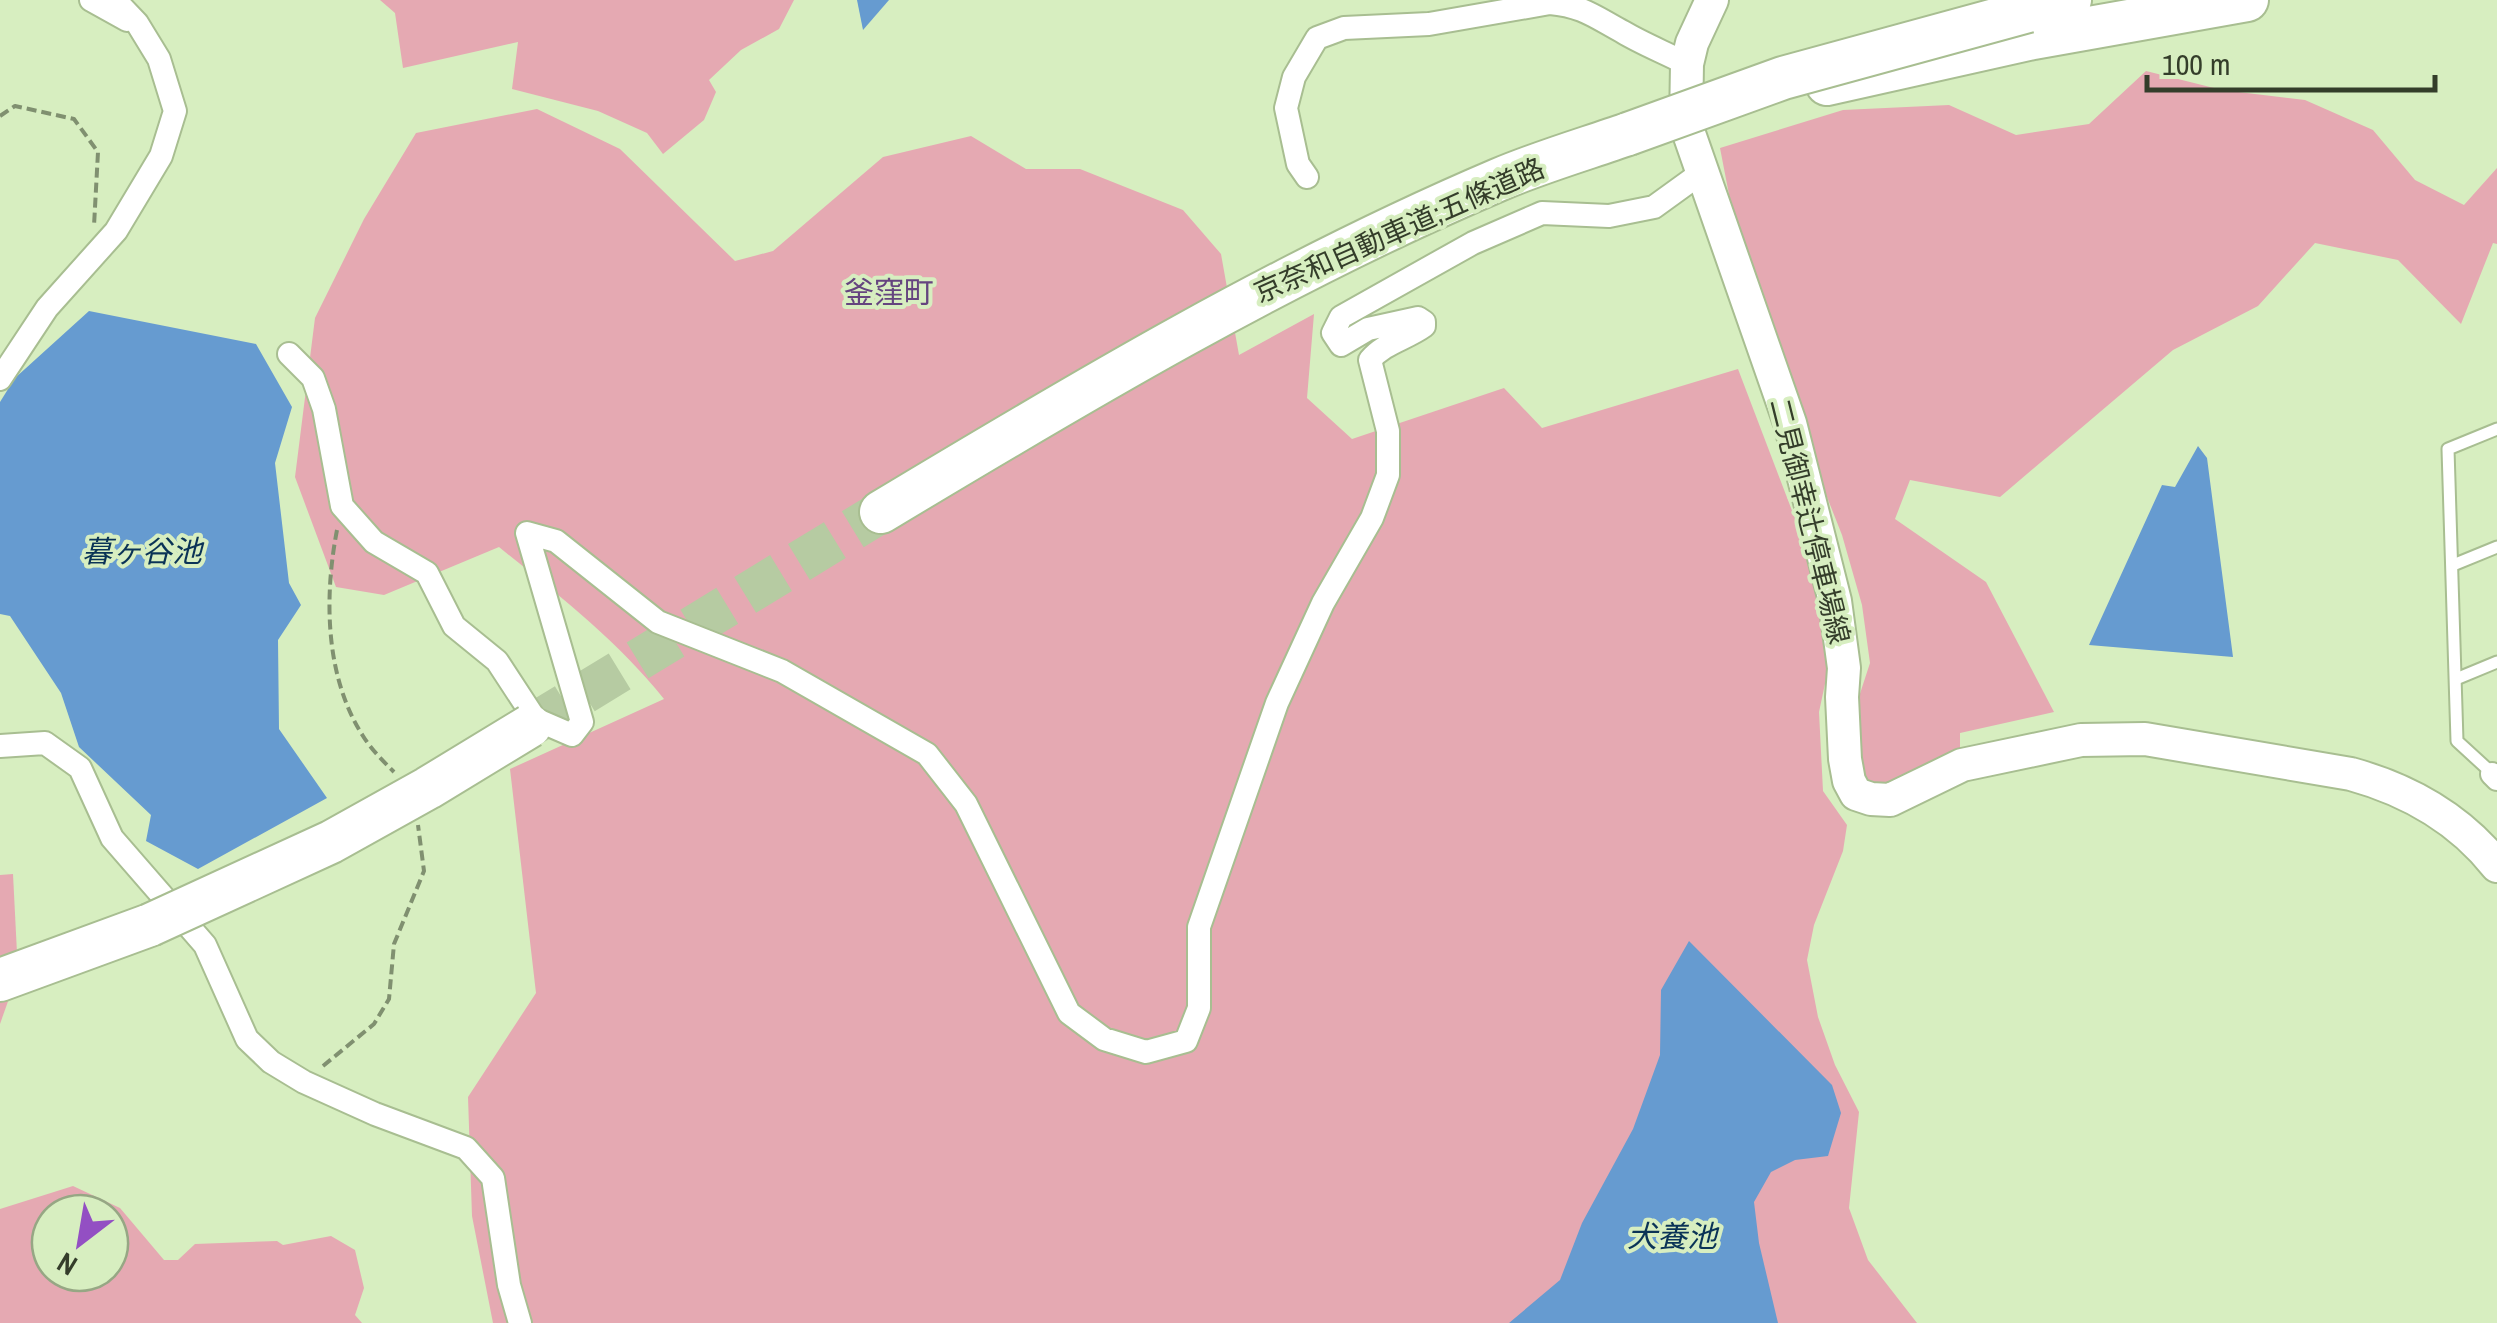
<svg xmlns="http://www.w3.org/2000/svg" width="2497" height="1323" font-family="'Archivo Narrow','Noto Sans JP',sans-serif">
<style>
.green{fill:#e5a9b2;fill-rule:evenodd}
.water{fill:#669bd0}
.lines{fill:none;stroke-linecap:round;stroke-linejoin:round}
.highway-tunnel{stroke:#b6cba2;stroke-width:42;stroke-dasharray:42 21;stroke-linecap:butt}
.lane-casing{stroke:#a8be91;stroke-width:15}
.street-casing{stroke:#a8be91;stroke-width:26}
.secondary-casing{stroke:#a8be91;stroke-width:36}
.highway-casing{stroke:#a8be91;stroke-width:46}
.path{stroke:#809070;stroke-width:4;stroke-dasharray:10 5;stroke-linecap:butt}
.lane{stroke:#fff;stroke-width:11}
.street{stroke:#fff;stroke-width:22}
.secondary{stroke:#fff;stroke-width:32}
.highway{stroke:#fff;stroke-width:42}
.highway-bridge-casing{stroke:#a8be91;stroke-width:46;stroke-linecap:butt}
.highway-bridge{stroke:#fff;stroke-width:42}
.labels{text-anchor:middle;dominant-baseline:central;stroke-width:8;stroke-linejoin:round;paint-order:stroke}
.street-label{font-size:28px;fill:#343d2a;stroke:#d7eec0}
.neighbourhood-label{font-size:30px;fill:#65447f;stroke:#d7eec0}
.water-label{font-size:30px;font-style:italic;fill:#0a3356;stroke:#d7eec0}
</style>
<rect width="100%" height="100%" fill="#d7eec0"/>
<g class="green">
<path d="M380,0H794L779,29L741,50L709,80L716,92L704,120L663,154L647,133L598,111L512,89L518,42L403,68L395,13Z"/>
<path d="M2146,71L2222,90L2305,100L2373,130L2415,180L2464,205L2497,168V244L2493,243L2461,324L2398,260L2315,243L2258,306L2173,350L2000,497L1910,480L1895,519L1986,582L2054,712L1960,733V754L1914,783L1860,790L1853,715L1870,663L1862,605L1842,535L1795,416L1745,277L1720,148L1843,110L1949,105L2016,135L2089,124Z"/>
<path d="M537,109L620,149L735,261L773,251L883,157L971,136L1026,169H1080L1183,210L1221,254L1239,355L1314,314L1307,398L1352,439L1504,388L1542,428L1738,369L1828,605L1832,651L1819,712L1823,791L1847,825L1843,851L1814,925L1807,960L1818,1017L1835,1065L1859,1112L1849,1208L1868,1260L1917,1323H493L472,1216L468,1097L536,993L510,769L664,699C617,640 557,594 499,547L384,595L336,587L295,477L315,318L364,219L416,133Z"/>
<path d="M13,874L18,973L0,1024V875Z"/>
<path d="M73,1186L120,1208L164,1260H178L195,1244L277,1241L283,1245L331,1236L355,1250L364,1288L355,1315L362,1323H0V1209ZM50,1213H110V1273H50Z"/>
</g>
<g class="water">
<path d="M857,0H889L863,30Z"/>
<path d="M89,311L256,344L292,407L275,463L289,583L301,605L278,640L279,729L327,798L198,869L146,841L151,815L79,747L61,693L10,616L0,614V402L15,378Z"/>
<path d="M2198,446L2207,458L2233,657L2089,645L2162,485L2175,487Z"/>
<path d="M1689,941L1832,1085L1841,1113L1828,1156L1795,1160L1771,1172L1754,1202L1759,1243L1778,1323H1509L1560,1280L1582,1223L1633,1129L1660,1055L1661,990Z"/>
</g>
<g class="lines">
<path class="highway-tunnel" d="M530,726L881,512"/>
<g class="lane-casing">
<g id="lane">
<path d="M2453,565L2497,547"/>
<path d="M2456,679L2497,662"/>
<path d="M2493,774L2457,741L2448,449L2497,429"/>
</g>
</g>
<g class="street-casing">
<g id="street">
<path d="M91,0L127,20"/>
<path d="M1307,177L1298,164L1286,108L1294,77L1317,38L1344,28L1429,24L1550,3C1583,6 1595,17 1623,32C1643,44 1666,53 1687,64"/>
<path d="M289,354L313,378L324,409L342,506L374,542L427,573L454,626L497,661L535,719L572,735L582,722L527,533L556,541L658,622L782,671L927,754L966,804L1069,1013L1104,1039L1146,1052L1186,1041L1199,1008V927L1277,703L1323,603L1372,518L1388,475V431L1370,360C1384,343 1406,339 1424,326V322L1418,318L1368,329L1341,345L1333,333L1341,317L1473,243L1542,213L1609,216L1654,207L1701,173"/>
<path d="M0,379L47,308L116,231L161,156L175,111L159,59L137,23L115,0"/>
<path d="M0,746L45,743L80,768L112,838L205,945L247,1039L271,1062L304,1082L375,1114L466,1148L493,1178L509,1285L520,1323"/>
<path d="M2492,774L2497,779"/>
</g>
</g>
<g class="secondary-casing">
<path id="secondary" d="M1712,0L1692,43L1687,64L1686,125L1790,423L1835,601L1844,668L1842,697L1845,759L1849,781L1856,794L1871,799L1890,800L1962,765L2081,740L2145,739L2351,774C2409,790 2459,818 2497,866"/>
</g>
<g class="highway-casing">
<g id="highway">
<path d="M2028,11L2070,0"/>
<path d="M1827,84L2033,38L2247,0"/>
<path d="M881,512C1082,391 1282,272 1498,180C1540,162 1585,149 1628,134"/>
<path d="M0,980L150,925"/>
</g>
</g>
<g class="path">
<path d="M0,116L15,106L74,119L98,152L94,226"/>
<path d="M337,530C324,597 325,677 363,736C371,749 383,761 394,772"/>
<path d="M323,1066L374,1024L389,999L394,944L424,871L418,825"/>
</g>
<use href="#lane" class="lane"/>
<use href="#street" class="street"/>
<use href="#secondary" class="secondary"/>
<use href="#highway" class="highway"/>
<g class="highway-bridge-casing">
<g id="highway-bridge">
<path d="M1628,134L1783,78L2028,11"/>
<path d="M150,925L331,842L428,788L530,726"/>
</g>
</g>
<use href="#highway-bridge" class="highway-bridge"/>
</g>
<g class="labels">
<g class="street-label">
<text transform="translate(1399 230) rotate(-24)">京奈和自動車道;五條道路</text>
<text transform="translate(1810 521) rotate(76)">二見御幸辻停車場線</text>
</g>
<g class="neighbourhood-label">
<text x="889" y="292">釜窪町</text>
</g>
<g class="water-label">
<text x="142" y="551">暮ヶ谷池</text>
<text x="1672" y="1236">犬養池</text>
</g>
</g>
<g transform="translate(80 1243) rotate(211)"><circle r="48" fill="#d7eec0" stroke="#96a784" stroke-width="2.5"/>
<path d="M0-8L18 38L0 25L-18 38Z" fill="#934fc3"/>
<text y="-15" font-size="28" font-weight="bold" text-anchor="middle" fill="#343d2a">N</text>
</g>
<path d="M2147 75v15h288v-15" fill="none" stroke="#343d2a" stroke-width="5"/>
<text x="2162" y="75" font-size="30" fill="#343d2a" stroke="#d7eec0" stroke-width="8" paint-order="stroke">100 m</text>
</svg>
